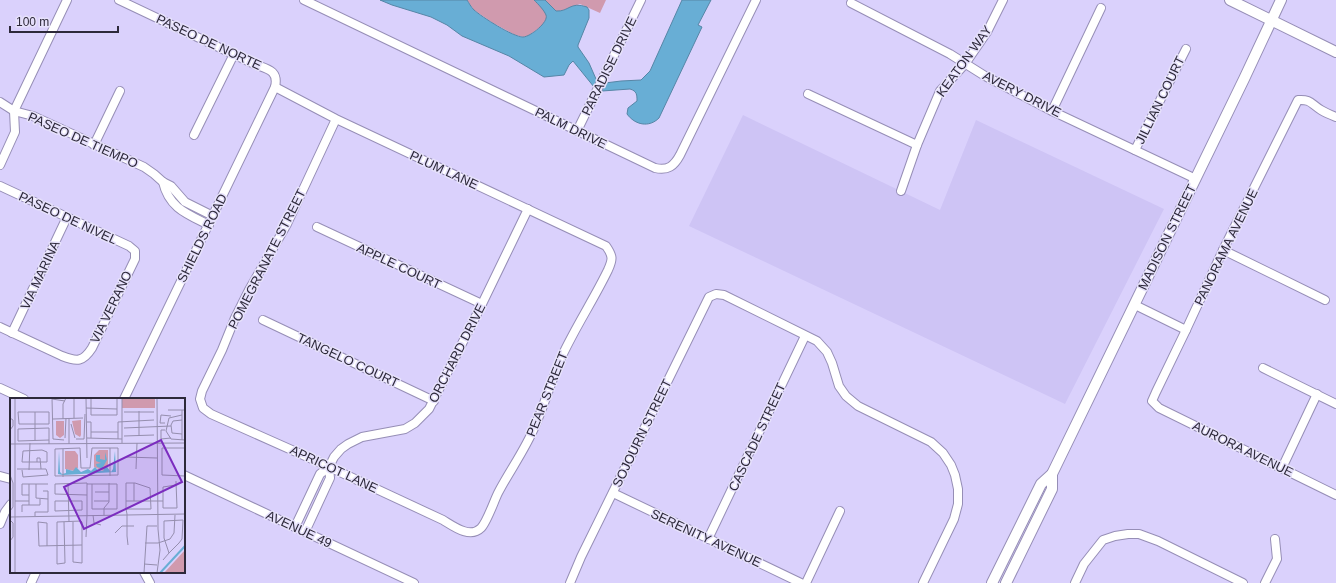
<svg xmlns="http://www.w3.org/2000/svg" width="1336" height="583" font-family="Arial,sans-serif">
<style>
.built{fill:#cec4f5}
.green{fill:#d09aae}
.water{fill:#68aed5;stroke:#5686a6}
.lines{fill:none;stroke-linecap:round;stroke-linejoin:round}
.minor-casing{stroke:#968eb6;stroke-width:10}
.major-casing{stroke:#968eb6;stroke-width:12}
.minor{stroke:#fff;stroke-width:8}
.major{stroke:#fff;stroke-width:10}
.labels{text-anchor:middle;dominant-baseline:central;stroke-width:3;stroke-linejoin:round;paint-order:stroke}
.street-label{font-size:13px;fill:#2d293a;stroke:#e6e1fb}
.inset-river{fill:none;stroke:#68aed5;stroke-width:2}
.inset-road{fill:none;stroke:#958eae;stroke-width:1}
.view{fill:#7b2cbf;fill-opacity:0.15;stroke:#7b2cbf;stroke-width:2}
.inset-edge{fill:none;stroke:#2d293a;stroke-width:2}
</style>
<rect width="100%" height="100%" fill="#dad1fc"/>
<path class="built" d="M743,115L940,210L976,120L1164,209L1065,404L689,226Z"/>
<path class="green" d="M467,0H606L600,13L580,4L561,11L547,19L543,25L528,36L524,37L515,35L493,23L474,10Z"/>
<path class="water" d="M380,0H467C469,3 471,7 474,10C482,17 513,37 523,37C530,37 549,22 546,15C544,10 538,4 534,0H545L556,11C569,12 570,1 587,7L589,10V18L578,45V47L589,63L596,79L605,83L621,81L641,80L650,71L682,0H711L698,25L702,27L659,118C649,128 635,125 627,114L628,108L637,101C637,95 637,91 630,89L602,91L594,87L573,61L569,65L564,75L544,77L509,56L462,36L447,25L431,17L392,5Z"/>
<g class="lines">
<g class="minor-casing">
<g id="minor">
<path d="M119,0L254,64C267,69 279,70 275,87L124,399"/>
<path d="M304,0L655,168C668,171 674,166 680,155L756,0"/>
<path d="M851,3L950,54L985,76L1052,111L1196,179"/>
<path d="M275,87L336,119L606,246C613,256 613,259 608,270C594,299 576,326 562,356C552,379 545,403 535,426C525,450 510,470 498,493C494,501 487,522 481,528C470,539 453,526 443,520L312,459L211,414L203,408L200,399L202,391L222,350L235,318L249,290L287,224L336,119"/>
<path d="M808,94L917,145"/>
<path d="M0,102L14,111L33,116L144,167L154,174L163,182L171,186L185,202L213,216"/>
<path d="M1052,111L1101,8"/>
<path d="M1336,117C1331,115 1326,113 1321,110C1311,104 1311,99 1298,100L1223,250L1186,330L1156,392L1152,401L1159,408L1336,495"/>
<path d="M577,131L641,0"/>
<path d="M194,135L234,54"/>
<path d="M94,145L120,91"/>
<path d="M1135,150L1186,49"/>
<path d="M0,165L15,132L14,111L67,0"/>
<path d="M163,182C169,208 187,214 209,225"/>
<path d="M0,186L129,246L135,251V259L92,348C83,362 77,362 62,356L0,327"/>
<path d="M901,191L917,145L940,91L965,64L987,32L1003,0"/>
<path d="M317,227L482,304"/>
<path d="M1223,250L1325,300"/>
<path d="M1135,305L1186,330"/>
<path d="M263,320L434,401"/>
<path d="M12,333L67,217"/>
<path d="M1263,368L1336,404"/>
<path d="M0,388L24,399"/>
<path d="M1282,468L1317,394"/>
<path d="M184,475L414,583"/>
<path d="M0,476L11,479"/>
<path d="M613,493L801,583"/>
<path d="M0,524L5,512L11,504"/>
<path d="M295,527L320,474L329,467L334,457L341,449L348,444L362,437L405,429L415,423L429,409L482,304L528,209"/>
<path d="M305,532L330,478L329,467"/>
<path d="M708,539L805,336"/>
<path d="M144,572L150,583"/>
<path d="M31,583L36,572"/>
<path d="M570,583L581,557L709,297L716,294L724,295L817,341L827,352L832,363L839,386L846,396L858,406L931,442L943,453L951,465L955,475L958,489V504L954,519L923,583"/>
<path d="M806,583L840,511"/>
<path d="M1075,583L1084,564L1103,540L1115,536L1128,534H1139L1158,541L1243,583"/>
<path d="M1265,583L1277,559L1275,539"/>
</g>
</g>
<g class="major-casing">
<g id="major">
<path d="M1230,0L1336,52"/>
<path d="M992,583L1041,484L1052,474L1244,79L1281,0"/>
<path d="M1006,583L1052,489V474"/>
</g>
</g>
<use href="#minor" class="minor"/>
<use href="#major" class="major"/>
</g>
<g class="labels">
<g class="street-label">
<text transform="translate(209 42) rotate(25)">PASEO DE NORTE</text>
<text transform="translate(964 61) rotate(-54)">KEATON WAY</text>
<text transform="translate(609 66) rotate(-64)">PARADISE DRIVE</text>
<text transform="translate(1022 94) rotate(27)">AVERY DRIVE</text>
<text transform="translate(1160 100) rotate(-64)">JILLIAN COURT</text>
<text transform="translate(571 128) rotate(26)">PALM DRIVE</text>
<text transform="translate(83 140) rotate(24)">PASEO DE TIEMPO</text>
<text transform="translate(444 170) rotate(25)">PLUM LANE</text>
<text transform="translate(68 218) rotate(25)">PASEO DE NIVEL</text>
<text transform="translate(1167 237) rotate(-64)">MADISON STREET</text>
<text transform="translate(202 238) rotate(-64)">SHIELDS ROAD</text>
<text transform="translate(1226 247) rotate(-64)">PANORAMA AVENUE</text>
<text transform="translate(267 259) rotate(-63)">POMEGRANATE STREET</text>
<text transform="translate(399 266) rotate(25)">APPLE COURT</text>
<text transform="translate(40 275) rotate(-65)">VIA MARINA</text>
<text transform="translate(111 307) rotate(-64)">VIA VERANO</text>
<text transform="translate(457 353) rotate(-63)">ORCHARD DRIVE</text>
<text transform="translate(348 360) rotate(25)">TANGELO COURT</text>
<text transform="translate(547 394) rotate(-68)">PEAR STREET</text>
<text transform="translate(642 433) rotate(-64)">SOJOURN STREET</text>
<text transform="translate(757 437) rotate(-65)">CASCADE STREET</text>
<text transform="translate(1243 449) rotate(26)">AURORA AVENUE</text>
<text transform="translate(334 469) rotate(25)">APRICOT LANE</text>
<text transform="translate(299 529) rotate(25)">AVENUE 49</text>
<text transform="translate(706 538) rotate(25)">SERENITY AVENUE</text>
</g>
</g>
<g transform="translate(10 398)">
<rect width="175" height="175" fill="#dad1fc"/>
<path d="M112,0H145V10H112ZM71,22V37L70,39L65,36L62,23ZM46,23H54V37L50,40L46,37ZM89,52H98V69L93,73L84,69V57ZM55,53H65L68,57V70L64,73L55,71ZM175,152V175H154Z" fill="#d09aae"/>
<path d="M49,53L50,74L52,76L56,75V71L63,73L66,69L71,74L78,71L81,73L85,69L88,72L93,73L94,71L87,69L86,66L91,65L86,63V57H90V61L95,62V54L97,62L93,69H97L101,74L103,71L105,53L106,74L53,77L48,76Z" fill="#68aed5"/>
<path class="inset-river" d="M150,175L175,148"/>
<path class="inset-road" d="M5,0V175M42,0L43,41L54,42M64,0V20M76,0L77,60M112,0V45M147,0L148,131L150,152L147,175M42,1L55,3M81,1V17H107V0M76,10L107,11M158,12H175M172,12V42M129,13V38M8,14H39V26H9ZM25,14V43M114,14H144M172,17L159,20L156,33L161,41L175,42M0,20L3,22V28L0,32M59,20V46M43,21L73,20M53,21V6L56,0M172,22L163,23L161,27L162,35L172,36M77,24H81V40M155,25H150L151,17L161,18M61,26L65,40M114,30L161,28M155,32H151V41L161,40M81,34H108M114,38L144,37M55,40L56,20M77,40L112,41M66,41H74L75,16M108,41V24L144,22M39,42L8,43V31L39,30V46M0,46L175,45M70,50L71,70H80L82,50H108V77L45,78V51ZM100,50V78M175,50H152V77L175,78M53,51V79M32,52L37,54V64H12L13,53ZM116,59L147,60M27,64V60H30L31,71M7,71H36L38,77L13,79L12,72M126,71L127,45M19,72L20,45M0,77L3,85V109L0,113M166,83V84L167,110H153V89L166,87M58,85L59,124M124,85V103M19,86V107M26,86V100L38,101M77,86H107V111H82V86M85,94H99M19,97H12V86H38M5,103H19M45,103H72V112L45,113ZM84,103H99M116,103H153M116,111H141L140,90L125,85H116V111L117,116V138L118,147M12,114V107H30V101M83,117L84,125L91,127M94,117V110L99,104V85M25,118V114H38V93H33M0,119L175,116M0,122L3,125V139L0,143M54,124L55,165L47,166V124L71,123L72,124V165L63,164V124M105,135L112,128H124M76,139L77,117V85L45,86V96L77,97M135,145H148L160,141L164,135L165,117M37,148V125L28,124L29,148L72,147M153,162L159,155L169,145L172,141L173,122L154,123V140L159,155M134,166L147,167M134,175L137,128H147"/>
<path class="view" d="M151,42L172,84L74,131L54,89Z"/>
<rect width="175" height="175" class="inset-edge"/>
</g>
<path d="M10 26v6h108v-6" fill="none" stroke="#2d293a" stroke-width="2"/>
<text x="16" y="26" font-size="12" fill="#2d293a" stroke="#e6e1fb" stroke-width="3" paint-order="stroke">100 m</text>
</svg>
